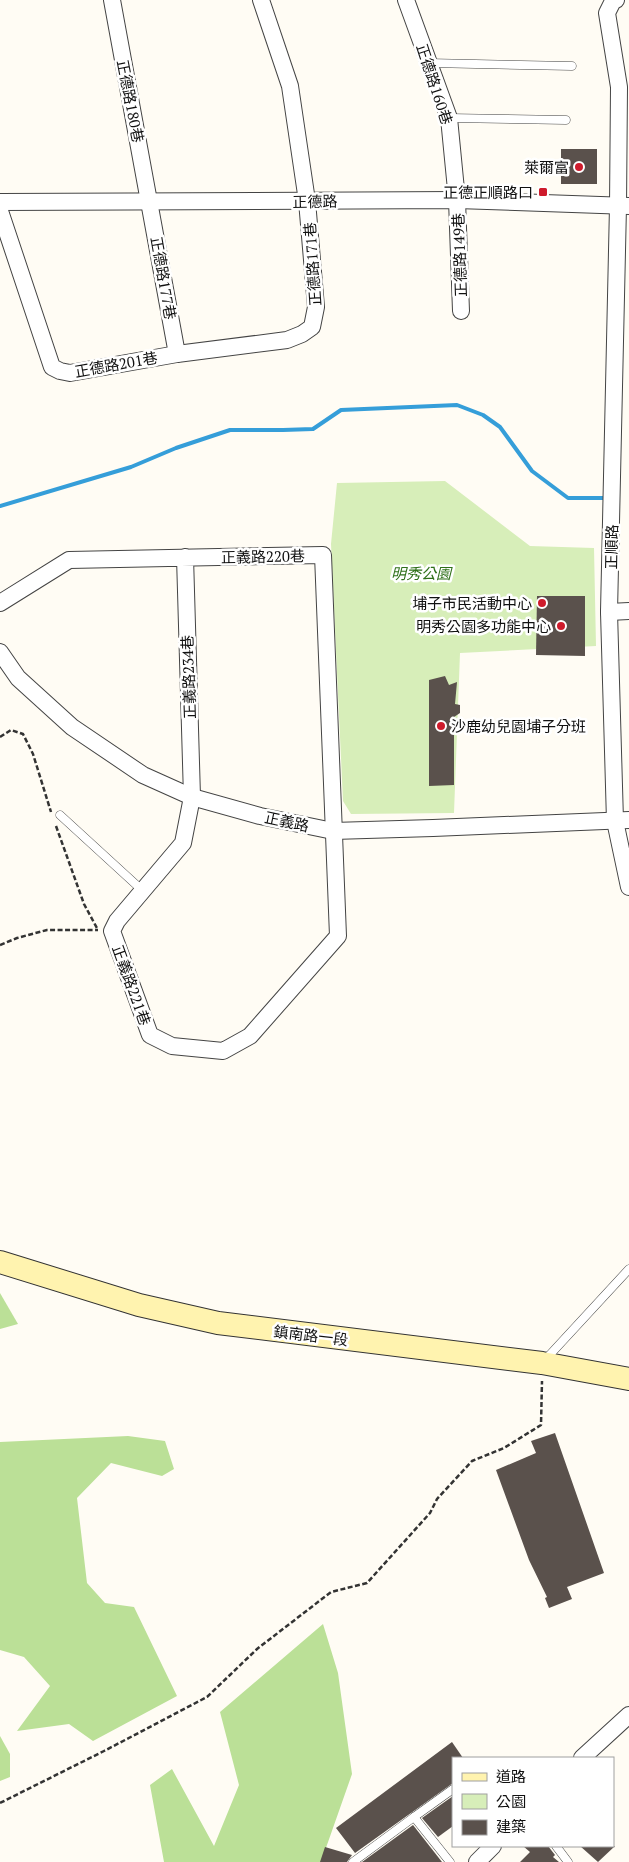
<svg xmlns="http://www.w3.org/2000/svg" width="629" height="1862" font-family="'PT Serif','Noto Sans TC',serif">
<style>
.green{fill:#d7eeb9}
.forest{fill:#bbe097}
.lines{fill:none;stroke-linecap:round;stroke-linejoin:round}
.stream{stroke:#359ed9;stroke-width:4}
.building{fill:#5a514c}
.lane-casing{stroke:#444;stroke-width:9}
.street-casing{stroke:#444;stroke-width:18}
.secondary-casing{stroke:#333;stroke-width:24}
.path{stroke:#333;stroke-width:2.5;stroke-dasharray:5 2.5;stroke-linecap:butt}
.lane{stroke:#fff;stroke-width:8}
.street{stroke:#fff;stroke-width:16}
.secondary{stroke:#fff3af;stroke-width:22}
.poi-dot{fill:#ce1b2c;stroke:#fff;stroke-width:2}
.labels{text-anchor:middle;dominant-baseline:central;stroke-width:5;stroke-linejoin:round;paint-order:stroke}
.street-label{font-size:15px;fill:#111;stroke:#fff}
.poi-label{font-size:15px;fill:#111;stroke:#fff;text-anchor:end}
.park-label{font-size:15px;font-style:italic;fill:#2f701a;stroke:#fff}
</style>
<rect width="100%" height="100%" fill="#fffcf4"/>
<path class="green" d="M445,481L530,546L594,548L596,646L460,653L454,813L351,814L343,801L331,544L337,483Z"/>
<g class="forest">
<path d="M0,1293L18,1324L0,1329Z"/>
<path d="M128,1436L165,1441L174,1469L162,1476L111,1463L77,1498L87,1583L105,1603L134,1607L177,1696L93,1741L69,1724L17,1731L50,1686L24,1657L0,1650V1442Z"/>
<path d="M323,1624L338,1673L352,1774L321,1862H164L150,1785L172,1769L214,1846L239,1785L220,1712Z"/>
<path d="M0,1736L10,1754V1777L0,1781Z"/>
</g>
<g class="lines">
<path class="stream" d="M0,506L131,467L176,448L230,430H283L313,429L341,410L457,405L483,415L500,427L532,471L568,498H607"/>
</g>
<g class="building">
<rect x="561" y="149" width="36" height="35"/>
<path d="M537,596H585V656L536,655Z"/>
<path d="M445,676L449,685L457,682L455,704L460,705V713L454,717V785L429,786V680Z"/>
<path d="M555,1433L604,1573L567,1587L572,1599L549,1608L545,1598L547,1597L529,1560L496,1470L536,1453L531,1441Z"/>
<path d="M452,1742L463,1758H453V1783L355,1853L336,1828Z"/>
<path d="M453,1796V1826L438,1837L422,1818Z"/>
<path d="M413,1825L442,1862H362Z"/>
<path d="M523,1846H548L555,1855L553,1857L559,1862H520L530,1852Z"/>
<path d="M580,1846H615L598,1862Z"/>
<path d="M325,1847L352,1855L347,1862H320Z"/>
</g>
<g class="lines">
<g class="lane-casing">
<g id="lane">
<path d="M429,63L572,66"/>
<path d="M449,118L566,120"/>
<path d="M60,815L143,891"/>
<path d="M545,1360L629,1269"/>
<path d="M414,1817L453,1789"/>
<path d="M556,1846L568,1862"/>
<path d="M353,1862L414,1817L450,1862"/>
</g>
</g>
<g class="street-casing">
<g id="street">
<path d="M112,0L177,354"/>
<path d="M406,0L449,118L457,200L461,311"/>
<path d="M616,0L613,1L607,13L619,87L618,206L609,612L615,821L629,887"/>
<path d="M0,202L457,200L629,206"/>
<path d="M0,211L52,367L60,371L70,373L177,354L287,340L302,334L312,327L316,307L307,201L290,86L261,0"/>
<path d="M0,603L69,560L323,555L338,936L250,1036L223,1051L172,1046L150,1035L112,931L117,921L183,843L192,797L185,557"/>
<path d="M609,612L629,611"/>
<path d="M0,652L18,678L72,727L143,775L192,797L260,816L333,831L433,828L629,820"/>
<path d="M582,1758L629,1715"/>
<path d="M477,1862L493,1846"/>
</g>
</g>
<g class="secondary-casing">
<path id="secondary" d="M0,1262L139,1305L218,1323L542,1363L629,1379"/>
</g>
<g class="path">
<path d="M0,737L11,730L23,734L33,754L51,812"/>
<path d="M56,826L84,904L98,930"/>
<path d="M0,945L17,938L47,930H98"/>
<path d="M0,1803L104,1751L207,1697L257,1649L331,1592L367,1583L430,1513L437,1499L472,1461L504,1448L541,1425L542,1381"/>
</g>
<use href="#lane" class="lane"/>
<use href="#street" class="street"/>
<use href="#secondary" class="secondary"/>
</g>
<g class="poi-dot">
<circle cx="579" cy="167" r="5"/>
<rect x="538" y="187" width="10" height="10" rx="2.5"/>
<circle cx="542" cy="603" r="5"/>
<circle cx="561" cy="626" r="5"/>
<circle cx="441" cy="726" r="5"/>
</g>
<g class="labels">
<g class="street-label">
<text transform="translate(435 84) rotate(72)">正德路160巷</text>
<text transform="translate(131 101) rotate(79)">正德路180巷</text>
<text transform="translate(315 201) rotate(-1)">正德路</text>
<text transform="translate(459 255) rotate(-92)">正德路149巷</text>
<text transform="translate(312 264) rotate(-94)">正德路171巷</text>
<text transform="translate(164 278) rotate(80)">正德路177巷</text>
<text transform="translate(116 364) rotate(-10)">正德路201巷</text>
<text transform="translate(611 547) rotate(-89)">正順路</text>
<text transform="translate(263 556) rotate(-1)">正義路220巷</text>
<text transform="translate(188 677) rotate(-92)">正義路234巷</text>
<text transform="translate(287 821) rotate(12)">正義路</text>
<text transform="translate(132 985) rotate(70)">正義路221巷</text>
<text transform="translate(311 1335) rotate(7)">鎮南路一段</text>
</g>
<g class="poi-label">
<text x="569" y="167">萊爾富</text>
<text x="533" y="192">正德正順路口</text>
<text x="532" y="603">埔子市民活動中心</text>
<text x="551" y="626">明秀公園多功能中心</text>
<text x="451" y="726" text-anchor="start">沙鹿幼兒園埔子分班</text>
</g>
<g class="park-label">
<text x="421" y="573">明秀公園</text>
</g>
</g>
<rect x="452" y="1757" width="162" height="90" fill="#ffffff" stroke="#a0a0a0"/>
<rect x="462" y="1773" width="25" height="8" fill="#fff3af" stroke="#a0a0a0"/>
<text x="496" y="1782" font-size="15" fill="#111111">道路</text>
<rect x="462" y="1794" width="25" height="15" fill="#d7eeb9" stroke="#a0a0a0"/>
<text x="496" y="1807" font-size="15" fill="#111111">公園</text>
<rect x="462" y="1820" width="25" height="15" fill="#5a514c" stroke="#a0a0a0"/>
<text x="496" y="1832" font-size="15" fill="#111111">建築</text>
</svg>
